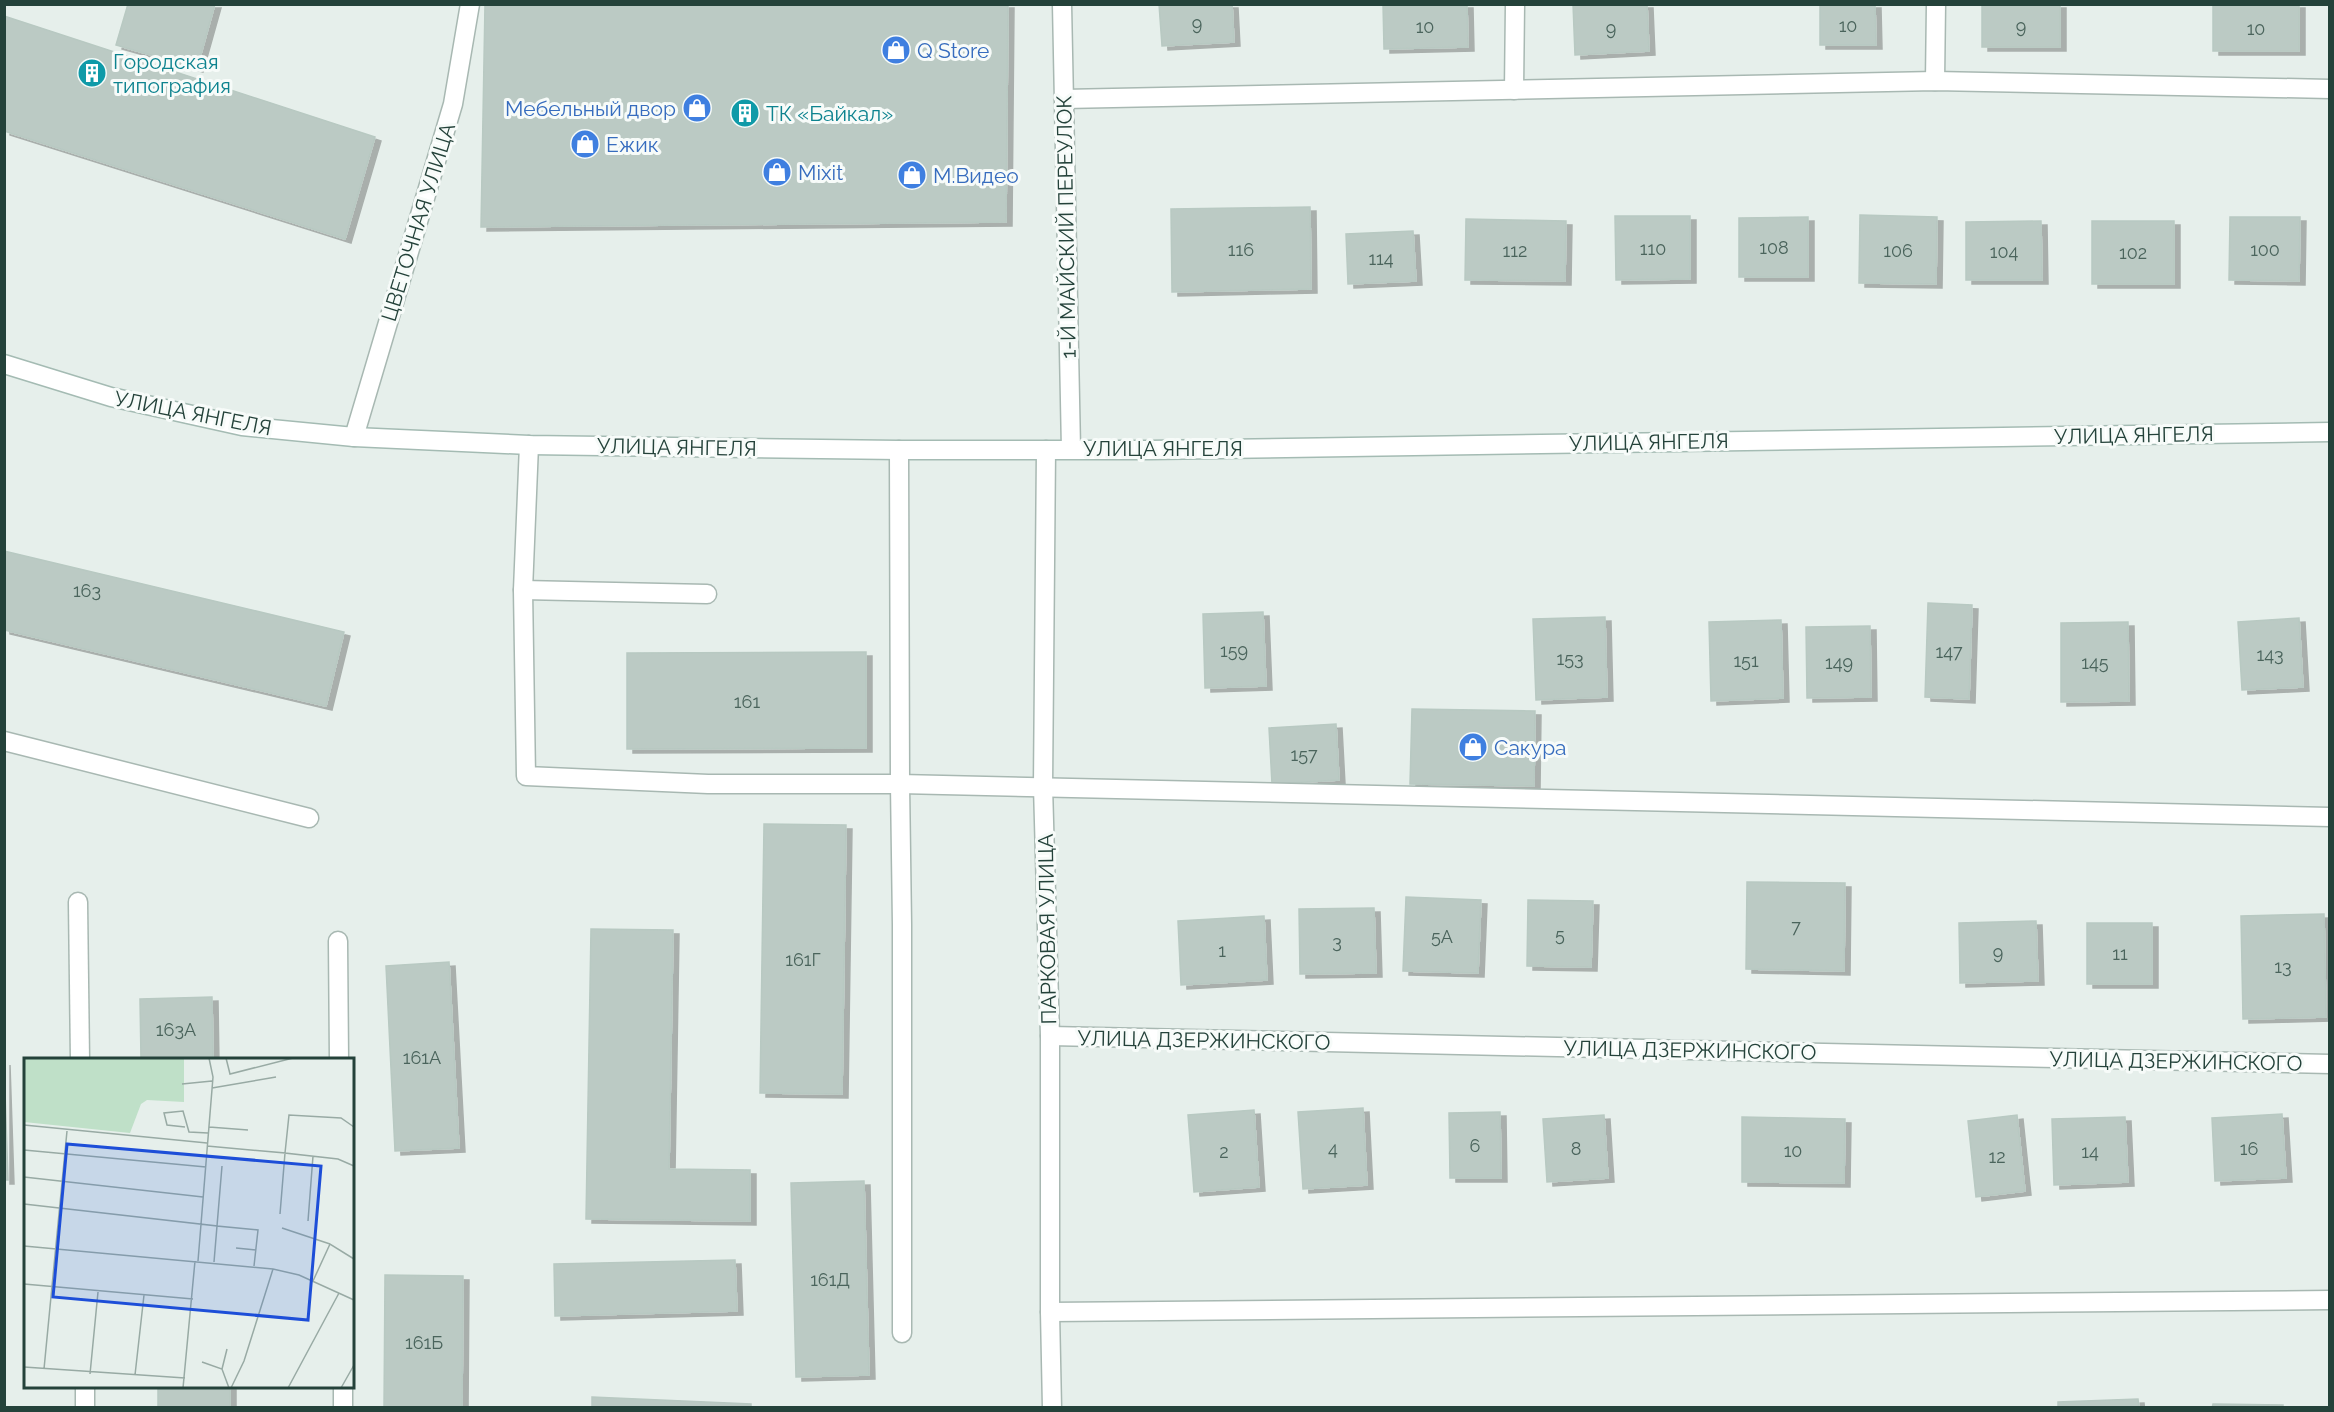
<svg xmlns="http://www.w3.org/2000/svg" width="2334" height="1412" font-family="Raleway,sans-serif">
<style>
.building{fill:#bbcac4;stroke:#b8c9c2;stroke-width:1.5;filter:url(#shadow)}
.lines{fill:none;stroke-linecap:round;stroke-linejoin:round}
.lane-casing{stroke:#a8b8b2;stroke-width:21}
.street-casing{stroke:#a8b8b2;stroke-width:21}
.secondary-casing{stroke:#a4bbb3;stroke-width:21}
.lane{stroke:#fff;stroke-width:18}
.street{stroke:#fff;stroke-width:18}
.secondary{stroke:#fff;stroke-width:18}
.labels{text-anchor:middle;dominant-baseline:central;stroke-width:6;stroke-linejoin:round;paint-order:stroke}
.number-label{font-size:18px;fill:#4a645c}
.shop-label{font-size:21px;fill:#366cbe;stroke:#f7fbf9;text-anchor:start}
.culture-label{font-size:21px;fill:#0d838f;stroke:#f7fbf9;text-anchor:start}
.street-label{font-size:21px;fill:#24423a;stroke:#f7fbf9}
.inset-road{fill:none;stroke:#98aaa4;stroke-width:1.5}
.view{fill:#1d4ed8;fill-opacity:0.15;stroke:#1d4ed8;stroke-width:3}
.inset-edge{fill:none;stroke:#24423a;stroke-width:3}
</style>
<defs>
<filter id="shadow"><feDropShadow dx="6" dy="4" stdDeviation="0" flood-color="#0004"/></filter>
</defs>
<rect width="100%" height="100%" fill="#e6efeb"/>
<g class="building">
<path d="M128,4H215L197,68L116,45Z"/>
<path d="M485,4H1008L1006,222L481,227Z"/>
<path d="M1159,4H1232L1234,42L1162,46Z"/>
<path d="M1383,4H1467L1468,47L1384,49Z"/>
<path d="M1573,4H1647L1649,51L1575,55Z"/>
<path d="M1820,4H1875L1876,45H1820Z"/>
<rect x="1982" y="4" width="78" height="43"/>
<rect x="2213" y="4" width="86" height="47"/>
<path d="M4,16L375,137L345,239L4,131Z"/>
<path d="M1310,207L1311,289L1172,292L1171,209Z"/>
<path d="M1860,215L1937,217L1936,284L1859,283Z"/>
<path d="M1615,216H1690V279L1616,280Z"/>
<path d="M1808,217V277H1739V218Z"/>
<path d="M2230,217H2300L2299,281L2229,280Z"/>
<path d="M1466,219L1566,221L1565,281L1465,280Z"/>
<path d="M2041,221L2042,280H1966V222Z"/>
<rect x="2092" y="221" width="82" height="63"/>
<path d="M1413,231L1416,281L1348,284L1346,234Z"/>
<path d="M4,551L344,632L326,706L4,630Z"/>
<path d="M1928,603L1972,605L1969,699L1925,697Z"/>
<path d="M1263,612L1266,686L1205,688L1203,614Z"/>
<path d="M1605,617L1607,697L1536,700L1533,619Z"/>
<path d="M2299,618L2303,687L2242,690L2238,622Z"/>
<path d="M1781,620L1783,698L1711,701L1709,622Z"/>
<path d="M2128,622L2129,701L2061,702V623Z"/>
<path d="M1870,626L1871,697L1807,698L1806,627Z"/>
<path d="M866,652V748L627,749V653Z"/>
<path d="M1412,709L1535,711L1534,786L1410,784Z"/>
<path d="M1336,724L1339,780L1272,784L1269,728Z"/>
<path d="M764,824L846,825L842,1094L760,1093Z"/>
<path d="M1747,882L1845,883L1844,971L1746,969Z"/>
<path d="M1406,897L1481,900L1478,973L1403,971Z"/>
<path d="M1528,900L1593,901L1591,967L1527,966Z"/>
<path d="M1374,908L1376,973L1300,974L1299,909Z"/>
<path d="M2324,914L2326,1017L2243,1019L2241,916Z"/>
<path d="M1264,916L1267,980L1181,985L1178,921Z"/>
<path d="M2036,921L2038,981L1960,983L1959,923Z"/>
<rect x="2087" y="923" width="65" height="61"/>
<path d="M591,929L673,930L669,1169L750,1170V1221L586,1219Z"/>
<path d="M449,962L459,1148L395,1151L386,966Z"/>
<path d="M212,997L213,1060H141L140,999Z"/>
<path d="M4,1061L8,1180H4Z"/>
<path d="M1363,1108L1367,1185L1303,1189L1298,1112Z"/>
<path d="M1254,1110L1259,1187L1194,1192L1188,1115Z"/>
<path d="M1500,1112L1501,1178H1450L1449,1113Z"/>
<path d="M2282,1114L2286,1178L2215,1181L2212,1118Z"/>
<path d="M1604,1115L1608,1178L1547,1182L1543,1119Z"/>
<path d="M2017,1115L2025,1191L1976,1197L1968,1121Z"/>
<path d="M1742,1117L1845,1119L1844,1183L1742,1182Z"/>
<path d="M2125,1117L2128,1182L2054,1185L2052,1119Z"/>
<path d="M864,1181L869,1375L796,1377L791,1183Z"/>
<path d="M735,1260L737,1311L555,1316L554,1264Z"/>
<path d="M385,1275L463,1276L462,1408H384Z"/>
<rect x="158" y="1386" width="72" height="22"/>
<path d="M592,1397L751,1404V1408H592Z"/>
<path d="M2138,1399L2139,1408H2058V1402Z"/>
<path d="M2213,1404L2283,1405V1408H2212Z"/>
</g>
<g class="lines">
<g class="lane-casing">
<g id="lane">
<path d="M529,445L523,590L526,776L708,784H900L902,925V1333"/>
<path d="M899,450L900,784L2330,817"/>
<path d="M523,590L707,594"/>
<path d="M4,741L309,818"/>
<path d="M78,902L80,1060"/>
<path d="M338,941L339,1060"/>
<path d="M1050,1312L2330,1300"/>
<path d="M85,1386V1408"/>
<path d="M343,1386V1408"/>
</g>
</g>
<g class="street-casing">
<g id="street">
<path d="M1062,4L1071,449"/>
<path d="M1935,81L1936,4"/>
<path d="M1514,90L1515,4"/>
<path d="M1064,99L1935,81L2330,89"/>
<path d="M354,437L453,104L470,4"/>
<path d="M1046,450L1043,786L1050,1036V1312L1052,1408"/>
<path d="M1050,1036L2330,1064"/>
</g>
</g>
<g class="secondary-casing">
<path id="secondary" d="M4,364L111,397L242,426L354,437L529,445L899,450H1149L2330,432"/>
</g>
<use href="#lane" class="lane"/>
<use href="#street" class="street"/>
<use href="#secondary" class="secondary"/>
</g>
<defs>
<g id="shop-disc" transform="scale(1.5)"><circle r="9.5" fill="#3f7fe0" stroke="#f7fbf9"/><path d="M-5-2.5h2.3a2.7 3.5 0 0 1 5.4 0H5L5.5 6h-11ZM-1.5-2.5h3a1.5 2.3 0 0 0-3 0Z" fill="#fff"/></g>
<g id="building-disc" transform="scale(1.5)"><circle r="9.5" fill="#0f9aa8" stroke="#f7fbf9"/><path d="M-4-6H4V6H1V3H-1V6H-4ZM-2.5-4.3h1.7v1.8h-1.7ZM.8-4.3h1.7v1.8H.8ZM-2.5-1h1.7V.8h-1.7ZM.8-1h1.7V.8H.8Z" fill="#fff"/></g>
</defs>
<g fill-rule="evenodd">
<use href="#shop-disc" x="896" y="50"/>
<use href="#building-disc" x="92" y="73"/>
<use href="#shop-disc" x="697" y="108"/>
<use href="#building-disc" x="745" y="113"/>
<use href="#shop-disc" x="585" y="144"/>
<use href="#shop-disc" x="777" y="172"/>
<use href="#shop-disc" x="912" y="175"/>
<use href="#shop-disc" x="1473" y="747"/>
</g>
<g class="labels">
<g class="number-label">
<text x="1197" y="23">9</text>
<text x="1848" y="25">10</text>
<text x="1425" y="26">10</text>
<text x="2021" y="26">9</text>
<text x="1611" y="28">9</text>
<text x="2256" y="28">10</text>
<text x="1774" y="247">108</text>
<text x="1653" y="248">110</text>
<text x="1241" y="249">116</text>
<text x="2265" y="249">100</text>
<text x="1515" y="250">112</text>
<text x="1898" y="250">106</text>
<text x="2004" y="251">104</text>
<text x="2133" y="252">102</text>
<text x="1381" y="258">114</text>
<text x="87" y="590">163</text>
<text x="1234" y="650">159</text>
<text x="1949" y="651">147</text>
<text x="2270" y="654">143</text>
<text x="1570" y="658">153</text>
<text x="1746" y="660">151</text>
<text x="1839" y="662">149</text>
<text x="2095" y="662">145</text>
<text x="747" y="701">161</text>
<text x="1304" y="754">157</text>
<text x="1796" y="926">7</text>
<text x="1560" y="934">5</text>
<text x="1442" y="936">5А</text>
<text x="1337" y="941">3</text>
<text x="1222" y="950">1</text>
<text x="1998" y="952">9</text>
<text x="2120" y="953">11</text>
<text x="803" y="959">161Г</text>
<text x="2283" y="966">13</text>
<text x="176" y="1029">163А</text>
<text x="422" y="1057">161А</text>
<text x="1475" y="1145">6</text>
<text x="1333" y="1148">4</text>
<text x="1576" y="1148">8</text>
<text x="2249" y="1148">16</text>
<text x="1793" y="1150">10</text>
<text x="1224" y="1151">2</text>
<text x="2090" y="1151">14</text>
<text x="1997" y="1156">12</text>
<text x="830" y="1279">161Д</text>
<text x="424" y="1342">161Б</text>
</g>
<g class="shop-label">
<text x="917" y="50">Q Store</text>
<text x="676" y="108" text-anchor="end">Мебельный двор</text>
<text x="606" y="144">Ежик</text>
<text x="798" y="172">Mixit</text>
<text x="933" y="175">М.Видео</text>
<text x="1494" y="747">Сакура</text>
</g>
<g class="culture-label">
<text x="113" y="61">Городская<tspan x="113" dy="24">типография</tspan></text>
<text x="766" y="113">ТК «Байкал»</text>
</g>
<g class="street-label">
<text transform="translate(418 222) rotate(-73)">ЦВЕТОЧНАЯ УЛИЦА</text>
<text transform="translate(1066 227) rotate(-91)">1-Й МАЙСКИЙ ПЕРЕУЛОК</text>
<text transform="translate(193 413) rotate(11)">УЛИЦА ЯНГЕЛЯ</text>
<text transform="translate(2134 435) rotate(-1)">УЛИЦА ЯНГЕЛЯ</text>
<text transform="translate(1649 442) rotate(-1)">УЛИЦА ЯНГЕЛЯ</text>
<text transform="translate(677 447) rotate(1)">УЛИЦА ЯНГЕЛЯ</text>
<text x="1163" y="448">УЛИЦА ЯНГЕЛЯ</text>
<text transform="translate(1047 929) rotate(-91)">ПАРКОВАЯ УЛИЦА</text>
<text transform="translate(1204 1040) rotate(1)">УЛИЦА ДЗЕРЖИНСКОГО</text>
<text transform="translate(1690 1050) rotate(1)">УЛИЦА ДЗЕРЖИНСКОГО</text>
<text transform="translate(2176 1061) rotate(1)">УЛИЦА ДЗЕРЖИНСКОГО</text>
</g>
</g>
<g transform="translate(24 1058)">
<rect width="330" height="330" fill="#e6efeb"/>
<path d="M0,0H160V44L123,42L117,46L106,75L0,64Z" fill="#bfe0c8"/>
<path class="inset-road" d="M202,0L206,16L269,0M158,26L188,23M188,30L252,19M0,67L183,85M161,69L143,67L140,55L159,53L165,74L184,75M185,69L224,72M330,69L317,60L265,57L261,95L314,101L330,108M183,88L261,95L256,156M0,92L182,109M198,108L193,168L234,172L230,208M0,119L179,139M0,146L193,168L190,204M284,163L289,98M258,170L306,186M0,188L249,211L275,217L330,242M212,190L232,192M174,203L189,19L185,0M289,223L306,186L330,201M0,226L169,241M178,304L198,311L205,330M0,309L161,320M20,311L43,73M198,311L203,291M66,316L74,234M111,317L120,237M159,330L171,203M207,330L220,303L249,211M264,330L315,235M317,330L330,307"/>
<path class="view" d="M43,86L297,108L284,262L29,239Z"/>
<rect width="330" height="330" class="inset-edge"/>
</g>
<rect width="2334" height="1412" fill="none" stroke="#24423a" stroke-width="12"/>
</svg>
